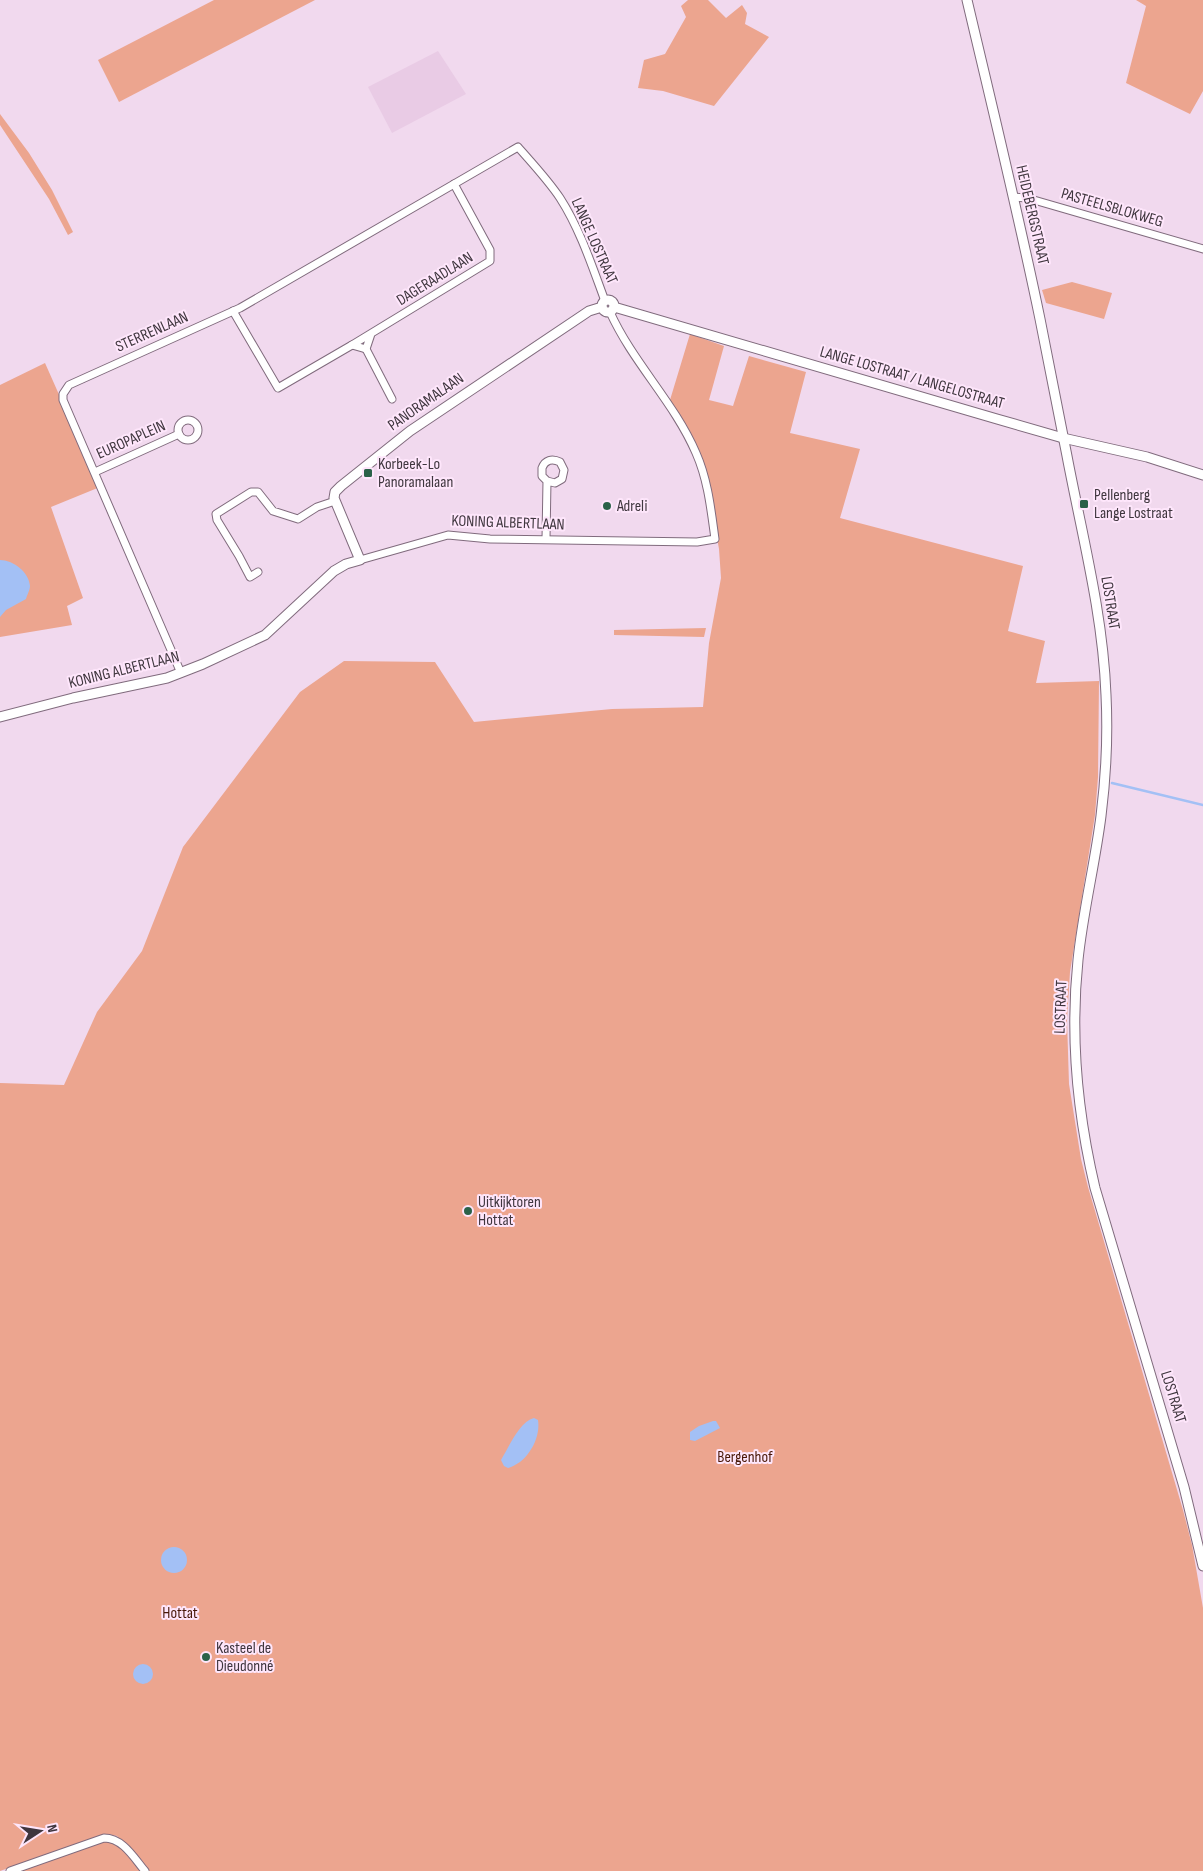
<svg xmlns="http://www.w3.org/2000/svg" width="1203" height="1871" font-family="'Sofia Sans Condensed',sans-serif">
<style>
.built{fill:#e9cbe5}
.green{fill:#eca58f}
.water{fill:#a3c0f5}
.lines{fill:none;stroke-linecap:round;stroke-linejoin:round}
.stream{stroke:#a3c0f5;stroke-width:2.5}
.minor-casing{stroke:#806b7d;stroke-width:9}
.tertiary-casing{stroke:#806b7d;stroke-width:11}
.minor{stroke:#fff;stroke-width:7}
.tertiary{stroke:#fff;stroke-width:9}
.poi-dot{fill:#2b6249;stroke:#fee6fb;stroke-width:2}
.labels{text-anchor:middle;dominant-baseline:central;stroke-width:4;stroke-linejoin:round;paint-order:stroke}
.street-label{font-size:16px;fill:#3f363e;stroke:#fee6fb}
.poi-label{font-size:16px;fill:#3f363e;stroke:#fee6fb;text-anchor:start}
.park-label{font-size:16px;fill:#481707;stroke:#fee6fb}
</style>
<rect width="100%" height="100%" fill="#f1d9ee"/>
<path class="built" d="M438,51L466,94L392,133L368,87Z"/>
<g class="green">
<path d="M214,0H315L119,102L98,60Z"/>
<path d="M688,0H708L726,18L742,5L747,13L745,24L769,37L714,106L663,91L638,88L644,60L665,54L686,17L681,6Z"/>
<path d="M1136,0H1203V91L1190,114L1126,83L1146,6Z"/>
<path d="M0,114L29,153L52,190L73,232L68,235L49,199L0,125Z"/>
<path d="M1072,282L1112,293L1104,319L1046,303L1042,290Z"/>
<path d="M690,334L724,346L709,400L733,406L749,356L806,372L790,433L860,449L840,518L1023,566L1008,631L1045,641L1036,683L1099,681L1098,777L1095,815L1070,972L1067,1020L1069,1084L1081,1159L1088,1187L1183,1510L1192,1545L1203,1608V1871H148L117,1836L108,1834L0,1871V1083L64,1085L97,1012L142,951L183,847L300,692L344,661L435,662L474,722L612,709L703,707L709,643L721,578L719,549L705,471L698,451L670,400Z"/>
<path d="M45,363L100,487L51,507L83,598L67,606L72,625L0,637V385Z"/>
<path d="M706,628L704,637L614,635V630Z"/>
<path d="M106,1839L121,1846L143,1871H16Z"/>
</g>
<g class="water">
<path d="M0,560C13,560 29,572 30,586C30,590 27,595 26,599L6,610L0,617Z"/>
<path d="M534,1418L538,1420C541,1439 527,1463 508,1468L504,1466L501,1460C509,1447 519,1422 534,1418Z"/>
<path d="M713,1421H716L720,1428L695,1441L690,1440V1432L699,1426Z"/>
<circle cx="174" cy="1560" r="13"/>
<circle cx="143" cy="1674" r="10"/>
</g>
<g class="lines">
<path class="stream" d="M1112,783L1203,805"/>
<g class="minor-casing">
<g id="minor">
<path d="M1013,197L1027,198L1203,249"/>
<path d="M233,311L278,388L352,345"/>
<path d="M371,334L366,349L352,345L490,261V250L454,184"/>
<path d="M366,349L392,399"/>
<circle cx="188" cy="430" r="10"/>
<path d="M95,472L179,434"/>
<path d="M546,539L547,481L542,476V468C545,460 552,458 560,462L564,470L562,479L555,483L547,481"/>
<path d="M360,560L448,535L490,539L697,542L715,539C711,510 708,480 696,453C674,402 633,363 610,312"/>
<path d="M258,572L250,577L239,556L217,520L216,514L251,492H258L273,511L298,519L317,507L335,501"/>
<path d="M181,673L63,400V394L69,385L240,308L518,147C532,163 548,180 560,198C580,229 592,266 605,301"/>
<path d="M10,1871L104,1838C123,1838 134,1858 145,1871"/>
</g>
</g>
<g class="tertiary-casing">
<g id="tertiary">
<path d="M967,0C992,106 1018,212 1040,319C1049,365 1058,410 1067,456C1082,535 1103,614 1106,695C1108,735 1106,776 1101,816C1095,864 1083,911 1078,960C1070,1037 1077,1112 1095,1188L1184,1487L1203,1566"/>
<circle cx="608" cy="306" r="6"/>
<path d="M614,307L997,419L1063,438L1147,457L1203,475"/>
<path d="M0,717L73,698L167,678L203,664L265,635L334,571L346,564L360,560L334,498L335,492L341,486L410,431L589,311L602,307"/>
</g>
</g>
<use href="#minor" class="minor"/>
<use href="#tertiary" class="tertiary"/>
</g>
<g class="poi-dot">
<rect x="363" y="468" width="10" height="10" rx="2.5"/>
<rect x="1079" y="499" width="10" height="10" rx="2.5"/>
<circle cx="607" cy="506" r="5"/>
<circle cx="468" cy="1211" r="5"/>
<circle cx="206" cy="1657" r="5"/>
</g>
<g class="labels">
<g class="street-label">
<text transform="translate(1112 208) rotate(16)">PASTEELSBLOKWEG</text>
<text transform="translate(1032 215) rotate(77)">HEIDEBERGSTRAAT</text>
<text transform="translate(594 241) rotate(66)">LANGE LOSTRAAT</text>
<text transform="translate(435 279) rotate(-32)">DAGERAADLAAN</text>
<text transform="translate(152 332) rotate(-24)">STERRENLAAN</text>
<text transform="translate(912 378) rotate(16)">LANGE LOSTRAAT / LANGELOSTRAAT</text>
<text transform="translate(426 402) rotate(-35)">PANORAMALAAN</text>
<text transform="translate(131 440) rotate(-24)">EUROPAPLEIN</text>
<text transform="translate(508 523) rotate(2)">KONING ALBERTLAAN</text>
<text transform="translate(1110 603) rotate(81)">LOSTRAAT</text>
<text transform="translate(124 670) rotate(-14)">KONING ALBERTLAAN</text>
<text transform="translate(1061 1007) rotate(-88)">LOSTRAAT</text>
<text transform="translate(1173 1397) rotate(73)">LOSTRAAT</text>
</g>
<g class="poi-label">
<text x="378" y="464">Korbeek-Lo<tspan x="378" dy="18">Panoramalaan</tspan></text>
<text x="1094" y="495">Pellenberg<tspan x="1094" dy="18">Lange Lostraat</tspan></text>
<text x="617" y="506">Adreli</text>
<text x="478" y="1202">Uitkijktoren<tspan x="478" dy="18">Hottat</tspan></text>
<text x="216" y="1648">Kasteel de<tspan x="216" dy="18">Dieudonné</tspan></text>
</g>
<g class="park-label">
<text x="745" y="1457">Bergenhof</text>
<text x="180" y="1613">Hottat</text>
</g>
</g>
<g transform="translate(40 1831) rotate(78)" stroke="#fee6fb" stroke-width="4" paint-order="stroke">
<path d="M0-4L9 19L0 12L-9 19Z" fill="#3f363e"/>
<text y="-8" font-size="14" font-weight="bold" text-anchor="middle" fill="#3f363e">N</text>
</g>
</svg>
